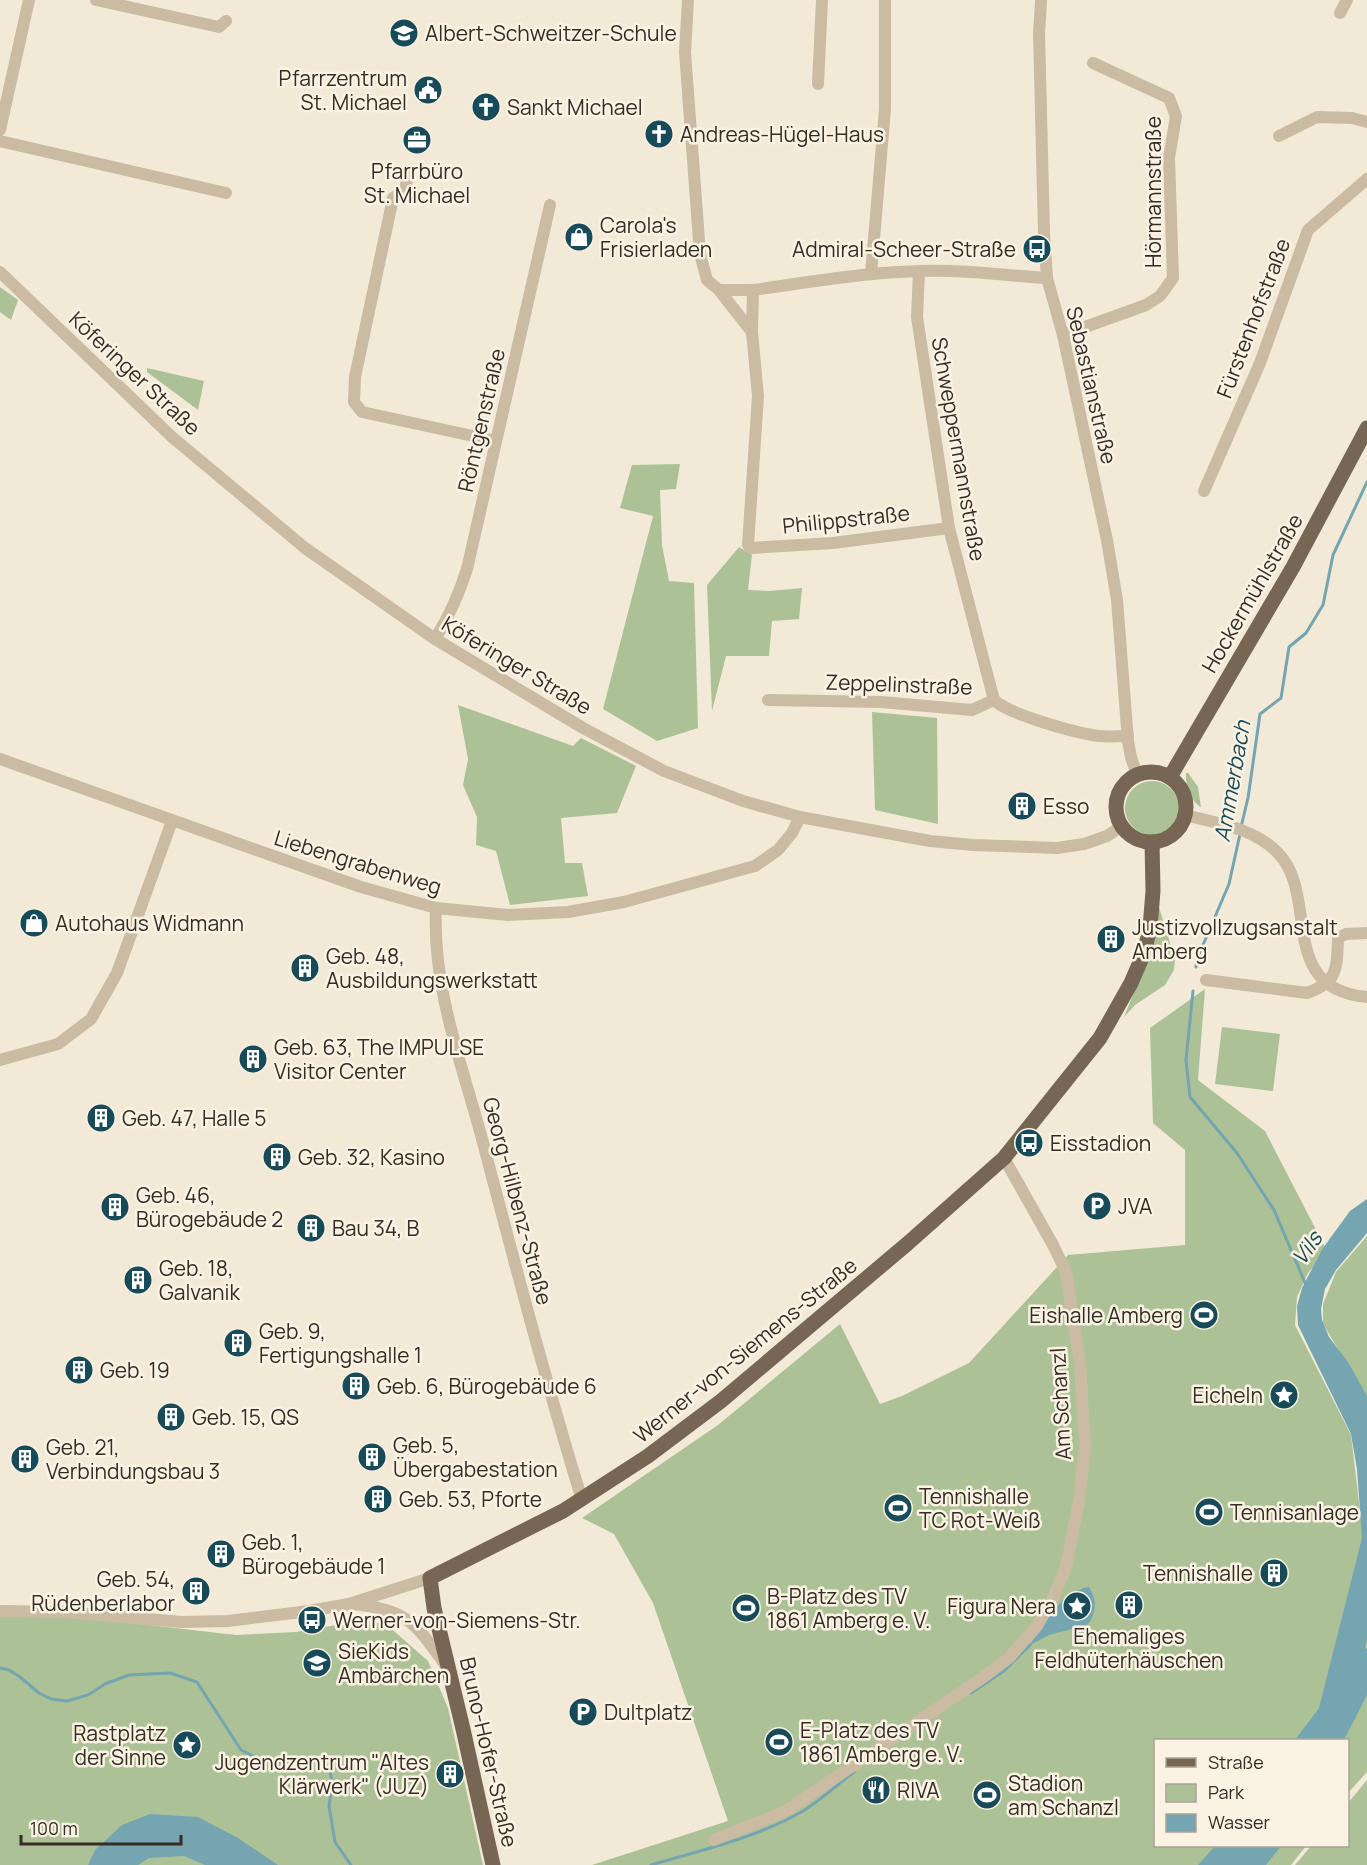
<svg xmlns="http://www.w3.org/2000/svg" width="1367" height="1865" font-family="Manrope,sans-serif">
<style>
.green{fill:#acc296}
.water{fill:#74a5b1}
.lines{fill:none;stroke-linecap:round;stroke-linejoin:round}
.stream{stroke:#74a5b1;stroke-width:3}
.minor{stroke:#cbbba2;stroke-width:12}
.major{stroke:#786655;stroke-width:15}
.labels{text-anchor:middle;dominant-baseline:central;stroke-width:5;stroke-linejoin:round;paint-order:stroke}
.poi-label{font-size:21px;fill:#352c25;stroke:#faf3e3;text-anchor:start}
.street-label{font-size:21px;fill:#352c25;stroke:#faf3e3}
.water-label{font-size:22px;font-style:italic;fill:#184b59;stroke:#faf3e3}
</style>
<rect width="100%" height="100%" fill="#f2ead7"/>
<g class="green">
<path d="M0,287L18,300L11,320L0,312Z"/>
<path d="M147,368L204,381L198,410L147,372Z"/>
<path d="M680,464L676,489L660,490L662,545L669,581L694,583L698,728L657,741L603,709L653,516L620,508L632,465Z"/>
<path d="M739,547L752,555L748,590L770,591L802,588L799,619L772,621L769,656H726L712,711L707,585Z"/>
<path d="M458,705L573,746L581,738L636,766L617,813L561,818L565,863H582L588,896L510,905L496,851L476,845L477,817L463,785L468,759Z"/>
<path d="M872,712L937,718L938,824L875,810Z"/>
<path d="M1186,773H1188L1198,787L1201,807C1191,802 1185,785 1186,773Z"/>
<circle cx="1152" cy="808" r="27"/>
<path d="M1159,907L1175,959L1174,970L1165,985L1135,1005L1124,1017L1152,949Z"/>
<path d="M1205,989L1198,1080L1265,1131L1327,1251L1308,1273L1297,1297L1295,1325L1351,1435L1363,1536L1367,1639V1772L1348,1793V1740H1156V1846H1306L1291,1865H592L728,1821L653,1603L614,1534L582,1518L718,1425L840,1324L880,1404L902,1396L969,1363L1068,1255L1185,1245V1150L1153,1123L1150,1028Z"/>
<path d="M1222,1027L1280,1034L1273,1091L1215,1084Z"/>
<path d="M1367,1236V1397L1323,1324V1304L1336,1272Z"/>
<path d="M62,1615L236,1635L296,1632L365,1620L387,1625L428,1661L448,1708L483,1865H0V1616Z"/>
<path d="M1367,1780V1865H1295L1311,1846H1348V1803Z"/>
</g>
<g class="water">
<path d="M1367,1199V1233L1336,1270L1325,1289L1321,1309L1322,1320L1329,1337L1348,1362L1367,1396V1640L1365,1648L1367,1649V1695L1344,1740H1295L1319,1708L1362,1538L1357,1469L1351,1434L1298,1325L1297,1306L1302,1288L1323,1248L1350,1211Z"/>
<path d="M1089,1587C1097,1599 1097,1614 1087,1625L1049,1635L1030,1645C1045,1623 1061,1591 1089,1587Z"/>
<path d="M150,1814L198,1817L238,1838L278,1865H205L184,1856L149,1858L138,1865H88L95,1850L122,1825Z"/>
<path d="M1215,1846H1281L1266,1865H1198Z"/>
</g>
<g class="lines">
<g class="stream">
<path d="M1241,827L1248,798L1260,714L1281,698L1289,647L1306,633L1323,605L1333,555L1367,482"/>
<path d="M1196,967L1197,959L1229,884L1240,834"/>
<path d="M1193,991L1186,1060L1190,1097L1237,1153L1274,1210L1306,1285"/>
<path d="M0,1668L9,1670L20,1677L39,1693L51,1699L67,1701L88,1695L105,1684L129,1675L170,1673L197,1682L241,1750L255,1757L271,1762L284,1763L312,1759L323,1761L330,1769L332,1786L329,1806L335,1842L351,1865"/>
<path d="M971,1693L1004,1671L1030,1645"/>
<path d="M651,1865C702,1850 756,1838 803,1811C821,1800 837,1785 854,1772"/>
</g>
<g class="minor">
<path d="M96,0L219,27L226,21"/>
<path d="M688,0L685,52L700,254L707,280L719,290L752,332L753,290H719"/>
<path d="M1041,2L1039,33L1044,233L1047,278L1063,335L1107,540L1117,600L1128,741L1131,757L1137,775"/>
<path d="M1340,13L1347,0"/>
<path d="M818,84L822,0"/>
<path d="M0,130L29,0"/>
<path d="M1279,136L1317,117L1352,118L1367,122"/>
<path d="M0,141L226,193"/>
<path d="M408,175L405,190L393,198L355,377L354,402L362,412L496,441"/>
<path d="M0,272L172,437L305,548L435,639L583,728L664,771L743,801L800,817L930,841L973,845L1057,848L1084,844L1107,836L1122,826"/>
<path d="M919,272L917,317L949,528L994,700"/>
<path d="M871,274L885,109V0"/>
<path d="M753,290C818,281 884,269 950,271C982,272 1015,276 1047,278"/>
<path d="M752,332L758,396L748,545L750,548L833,543L949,528"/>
<path d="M1063,335L1146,305L1160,296L1173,278L1169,158L1176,116L1169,98L1093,63"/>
<path d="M1204,491L1260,363L1308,230L1367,179"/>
<path d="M435,639C449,617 459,594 467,569L550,205"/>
<path d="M768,700L881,702L972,710L994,700C1010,715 1076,733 1099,736C1109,737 1118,736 1128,736"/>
<path d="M0,759L361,887L436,908L508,915L568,912L624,902L755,866L778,850L792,833L800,817"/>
<path d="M1185,815C1217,823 1254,828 1278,853C1320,896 1276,989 1367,997"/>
<path d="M436,908C432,985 461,1062 481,1135C513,1257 545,1379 582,1500"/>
<path d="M1206,980L1307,993C1338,982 1337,968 1338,938L1346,934L1367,933"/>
<path d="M0,1060L58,1044L91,1019L117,973L172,821"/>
<path d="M353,1604C409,1610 415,1623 446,1666"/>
<path d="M0,1611L65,1612L182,1622L228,1621L309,1611L349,1604L430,1578"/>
<path d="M714,1840L786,1811L985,1676L1009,1658L1037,1626L1053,1598L1066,1567L1079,1501L1085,1446L1080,1364L1066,1272L1053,1245L1004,1158"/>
</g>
<g class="major">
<circle cx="1151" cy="807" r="35"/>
<path d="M1170,777L1293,567L1367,428"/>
<path d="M493,1865L463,1729L434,1608L430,1578L563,1511L648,1456L721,1401L907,1244L1004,1158L1100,1038L1131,983L1144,953L1150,928L1153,891L1152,842"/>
</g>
</g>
<defs>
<g id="school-disc" transform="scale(1.5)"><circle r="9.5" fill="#184b59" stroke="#faf3e3"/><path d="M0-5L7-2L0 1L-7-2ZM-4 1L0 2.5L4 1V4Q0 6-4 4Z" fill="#fff"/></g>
<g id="civic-disc" transform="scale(1.5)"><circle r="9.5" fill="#184b59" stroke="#faf3e3"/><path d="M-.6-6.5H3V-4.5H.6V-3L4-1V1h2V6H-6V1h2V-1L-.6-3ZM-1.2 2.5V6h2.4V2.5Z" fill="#fff"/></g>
<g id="church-disc" transform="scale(1.5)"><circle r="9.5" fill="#184b59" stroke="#faf3e3"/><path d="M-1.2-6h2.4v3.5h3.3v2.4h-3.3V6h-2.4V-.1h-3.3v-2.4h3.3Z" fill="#fff"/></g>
<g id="office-disc" transform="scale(1.5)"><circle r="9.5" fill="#184b59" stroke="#faf3e3"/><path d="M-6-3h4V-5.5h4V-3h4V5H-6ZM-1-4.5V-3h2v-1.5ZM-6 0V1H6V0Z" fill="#fff"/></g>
<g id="shop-disc" transform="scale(1.5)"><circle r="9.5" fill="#184b59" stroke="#faf3e3"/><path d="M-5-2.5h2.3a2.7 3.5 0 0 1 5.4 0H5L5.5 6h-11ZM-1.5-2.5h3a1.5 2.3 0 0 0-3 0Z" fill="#fff"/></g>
<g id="bus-disc" transform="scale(1.5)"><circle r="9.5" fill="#184b59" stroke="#faf3e3"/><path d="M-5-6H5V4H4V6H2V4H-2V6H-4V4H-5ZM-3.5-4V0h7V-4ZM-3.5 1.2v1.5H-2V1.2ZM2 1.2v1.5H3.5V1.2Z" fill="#fff"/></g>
<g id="building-disc" transform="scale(1.5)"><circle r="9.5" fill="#184b59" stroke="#faf3e3"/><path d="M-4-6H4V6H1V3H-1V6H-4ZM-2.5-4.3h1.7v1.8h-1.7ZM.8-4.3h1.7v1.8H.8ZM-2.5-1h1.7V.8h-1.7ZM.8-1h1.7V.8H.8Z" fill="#fff"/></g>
<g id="parking-disc" transform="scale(1.5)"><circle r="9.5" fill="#184b59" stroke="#faf3e3"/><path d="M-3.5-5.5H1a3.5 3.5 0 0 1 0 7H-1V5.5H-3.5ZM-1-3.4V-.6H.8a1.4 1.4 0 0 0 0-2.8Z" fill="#fff"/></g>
<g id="stadium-disc" transform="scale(1.5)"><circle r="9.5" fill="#184b59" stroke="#faf3e3"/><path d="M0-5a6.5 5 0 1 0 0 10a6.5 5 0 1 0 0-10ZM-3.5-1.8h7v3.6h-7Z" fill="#fff"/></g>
<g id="sight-disc" transform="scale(1.5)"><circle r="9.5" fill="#184b59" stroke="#faf3e3"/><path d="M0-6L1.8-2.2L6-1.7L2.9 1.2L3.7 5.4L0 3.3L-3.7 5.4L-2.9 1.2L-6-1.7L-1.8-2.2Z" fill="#fff"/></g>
<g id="restaurant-disc" transform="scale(1.5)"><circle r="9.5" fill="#184b59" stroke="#faf3e3"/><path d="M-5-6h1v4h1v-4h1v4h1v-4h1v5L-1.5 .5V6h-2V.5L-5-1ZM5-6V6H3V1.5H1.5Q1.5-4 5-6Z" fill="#fff"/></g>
</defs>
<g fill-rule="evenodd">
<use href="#school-disc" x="404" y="33"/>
<use href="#civic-disc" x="428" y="90"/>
<use href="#church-disc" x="486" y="107"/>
<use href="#church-disc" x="659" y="134"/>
<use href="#office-disc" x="417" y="140"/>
<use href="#shop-disc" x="579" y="237"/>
<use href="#bus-disc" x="1037" y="249"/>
<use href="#building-disc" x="1022" y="806"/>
<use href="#shop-disc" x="34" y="923"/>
<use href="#building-disc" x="1111" y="939"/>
<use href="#building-disc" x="305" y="968"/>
<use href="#building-disc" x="253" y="1059"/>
<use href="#building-disc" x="101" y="1118"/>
<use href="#bus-disc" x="1029" y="1143"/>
<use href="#building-disc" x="277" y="1157"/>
<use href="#parking-disc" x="1097" y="1206"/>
<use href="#building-disc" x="115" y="1207"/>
<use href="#building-disc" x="311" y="1228"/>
<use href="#building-disc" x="138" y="1280"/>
<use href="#stadium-disc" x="1204" y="1315"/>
<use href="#building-disc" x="238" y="1343"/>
<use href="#building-disc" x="79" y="1370"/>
<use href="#building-disc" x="356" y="1386"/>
<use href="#sight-disc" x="1284" y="1395"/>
<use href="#building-disc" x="171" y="1417"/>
<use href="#building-disc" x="372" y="1457"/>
<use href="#building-disc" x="25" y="1459"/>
<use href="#building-disc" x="378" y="1499"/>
<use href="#stadium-disc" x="898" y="1508"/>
<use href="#stadium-disc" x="1209" y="1512"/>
<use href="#building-disc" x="221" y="1554"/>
<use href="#building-disc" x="1274" y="1573"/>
<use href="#building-disc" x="196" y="1591"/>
<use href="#building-disc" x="1129" y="1605"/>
<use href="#sight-disc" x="1077" y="1606"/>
<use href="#stadium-disc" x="746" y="1608"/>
<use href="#bus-disc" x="312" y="1620"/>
<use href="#school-disc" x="317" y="1663"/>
<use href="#parking-disc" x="583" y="1712"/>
<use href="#stadium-disc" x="779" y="1742"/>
<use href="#sight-disc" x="187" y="1745"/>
<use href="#building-disc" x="450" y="1774"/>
<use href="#restaurant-disc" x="876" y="1790"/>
<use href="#stadium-disc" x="987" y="1795"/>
</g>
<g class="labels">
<g class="poi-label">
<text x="425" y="33">Albert-Schweitzer-Schule</text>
<text x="407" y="78" text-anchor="end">Pfarrzentrum<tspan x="407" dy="24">St. Michael</tspan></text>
<text x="507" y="107">Sankt Michael</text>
<text x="680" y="134">Andreas-Hügel-Haus</text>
<text x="417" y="171" text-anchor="middle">Pfarrbüro<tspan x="417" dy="24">St. Michael</tspan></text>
<text x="600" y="225">Carola's<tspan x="600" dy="24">Frisierladen</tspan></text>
<text x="1016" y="249" text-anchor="end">Admiral-Scheer-Straße</text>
<text x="1043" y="806">Esso</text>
<text x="55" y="923">Autohaus Widmann</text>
<text x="1132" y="927">Justizvollzugsanstalt<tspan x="1132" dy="24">Amberg</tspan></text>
<text x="326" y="956">Geb. 48,<tspan x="326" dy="24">Ausbildungswerkstatt</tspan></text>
<text x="274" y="1047">Geb. 63, The IMPULSE<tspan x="274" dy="24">Visitor Center</tspan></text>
<text x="122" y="1118">Geb. 47, Halle 5</text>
<text x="1050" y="1143">Eisstadion</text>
<text x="298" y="1157">Geb. 32, Kasino</text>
<text x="136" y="1195">Geb. 46,<tspan x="136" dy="24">Bürogebäude 2</tspan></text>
<text x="1118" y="1206">JVA</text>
<text x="332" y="1228">Bau 34, B</text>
<text x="159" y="1268">Geb. 18,<tspan x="159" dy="24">Galvanik</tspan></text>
<text x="1183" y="1315" text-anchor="end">Eishalle Amberg</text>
<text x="259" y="1331">Geb. 9,<tspan x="259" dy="24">Fertigungshalle 1</tspan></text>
<text x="100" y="1370">Geb. 19</text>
<text x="377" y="1386">Geb. 6, Bürogebäude 6</text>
<text x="1263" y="1395" text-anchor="end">Eicheln</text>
<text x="192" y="1417">Geb. 15, QS</text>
<text x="393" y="1445">Geb. 5,<tspan x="393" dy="24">Übergabestation</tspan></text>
<text x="46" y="1447">Geb. 21,<tspan x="46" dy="24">Verbindungsbau 3</tspan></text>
<text x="919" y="1496">Tennishalle<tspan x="919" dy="24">TC Rot-Weiß</tspan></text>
<text x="399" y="1499">Geb. 53, Pforte</text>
<text x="1230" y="1512">Tennisanlage</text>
<text x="242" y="1542">Geb. 1,<tspan x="242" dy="24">Bürogebäude 1</tspan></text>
<text x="1253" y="1573" text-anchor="end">Tennishalle</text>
<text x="175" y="1579" text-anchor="end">Geb. 54,<tspan x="175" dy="24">Rüdenberlabor</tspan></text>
<text x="767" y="1596">B-Platz des TV<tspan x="767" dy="24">1861 Amberg e. V.</tspan></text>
<text x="1056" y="1606" text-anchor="end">Figura Nera</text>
<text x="333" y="1620">Werner-von-Siemens-Str.</text>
<text x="1129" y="1636" text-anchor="middle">Ehemaliges<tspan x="1129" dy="24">Feldhüterhäuschen</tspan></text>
<text x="338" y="1651">SieKids<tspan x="338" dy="24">Ambärchen</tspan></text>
<text x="604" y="1712">Dultplatz</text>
<text x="800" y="1730">E-Platz des TV<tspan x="800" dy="24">1861 Amberg e. V.</tspan></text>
<text x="166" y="1733" text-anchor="end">Rastplatz<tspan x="166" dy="24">der Sinne</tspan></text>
<text x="429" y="1762" text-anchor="end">Jugendzentrum "Altes<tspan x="429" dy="24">Klärwerk" (JUZ)</tspan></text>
<text x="1008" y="1783">Stadion<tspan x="1008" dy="24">am Schanzl</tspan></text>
<text x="897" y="1790">RIVA</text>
</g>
<g class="street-label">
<text transform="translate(1153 192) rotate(-90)">Hörmannstraße</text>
<text transform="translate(1253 318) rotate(-69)">Fürstenhofstraße</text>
<text transform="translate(135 373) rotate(43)">Köferinger Straße</text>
<text transform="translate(1092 385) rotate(77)">Sebastianstraße</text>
<text transform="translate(481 420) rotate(-77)">Röntgenstraße</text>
<text transform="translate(959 449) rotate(80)">Schweppermannstraße</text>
<text transform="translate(846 519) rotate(-6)">Philippstraße</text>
<text transform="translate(1252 593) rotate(-60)">Hockermühlstraße</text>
<text transform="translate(517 665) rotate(31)">Köferinger Straße</text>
<text transform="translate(899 684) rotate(2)">Zeppelinstraße</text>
<text transform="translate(358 862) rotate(17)">Liebengrabenweg</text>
<text transform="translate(518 1201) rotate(75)">Georg-Hilbenz-Straße</text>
<text transform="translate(745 1350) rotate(-39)">Werner-von-Siemens-Straße</text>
<text transform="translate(1060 1404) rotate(-93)">Am Schanzl</text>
<text transform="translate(489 1752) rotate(77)">Bruno-Hofer-Straße</text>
</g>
<g class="water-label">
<text transform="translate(1232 781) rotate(-80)">Ammerbach</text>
<text transform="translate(1307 1248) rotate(-55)">Vils</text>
</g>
</g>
<rect x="1154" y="1739" width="195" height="108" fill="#faf3e3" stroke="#aba397" stroke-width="1.5"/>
<rect x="1166" y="1758" width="30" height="9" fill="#786655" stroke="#aba397" stroke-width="1.5"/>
<text x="1208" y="1769" font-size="18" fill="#352c25">Straße</text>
<rect x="1166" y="1784" width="30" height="18" fill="#acc296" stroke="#aba397" stroke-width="1.5"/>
<text x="1208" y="1799" font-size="18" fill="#352c25">Park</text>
<rect x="1166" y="1814" width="30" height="18" fill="#74a5b1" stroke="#aba397" stroke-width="1.5"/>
<text x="1208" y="1829" font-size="18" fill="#352c25">Wasser</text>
<path d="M21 1835v9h160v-9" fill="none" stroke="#352c25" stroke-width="3"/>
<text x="30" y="1835" font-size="18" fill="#352c25" stroke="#faf3e3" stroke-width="4.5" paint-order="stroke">100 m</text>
</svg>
